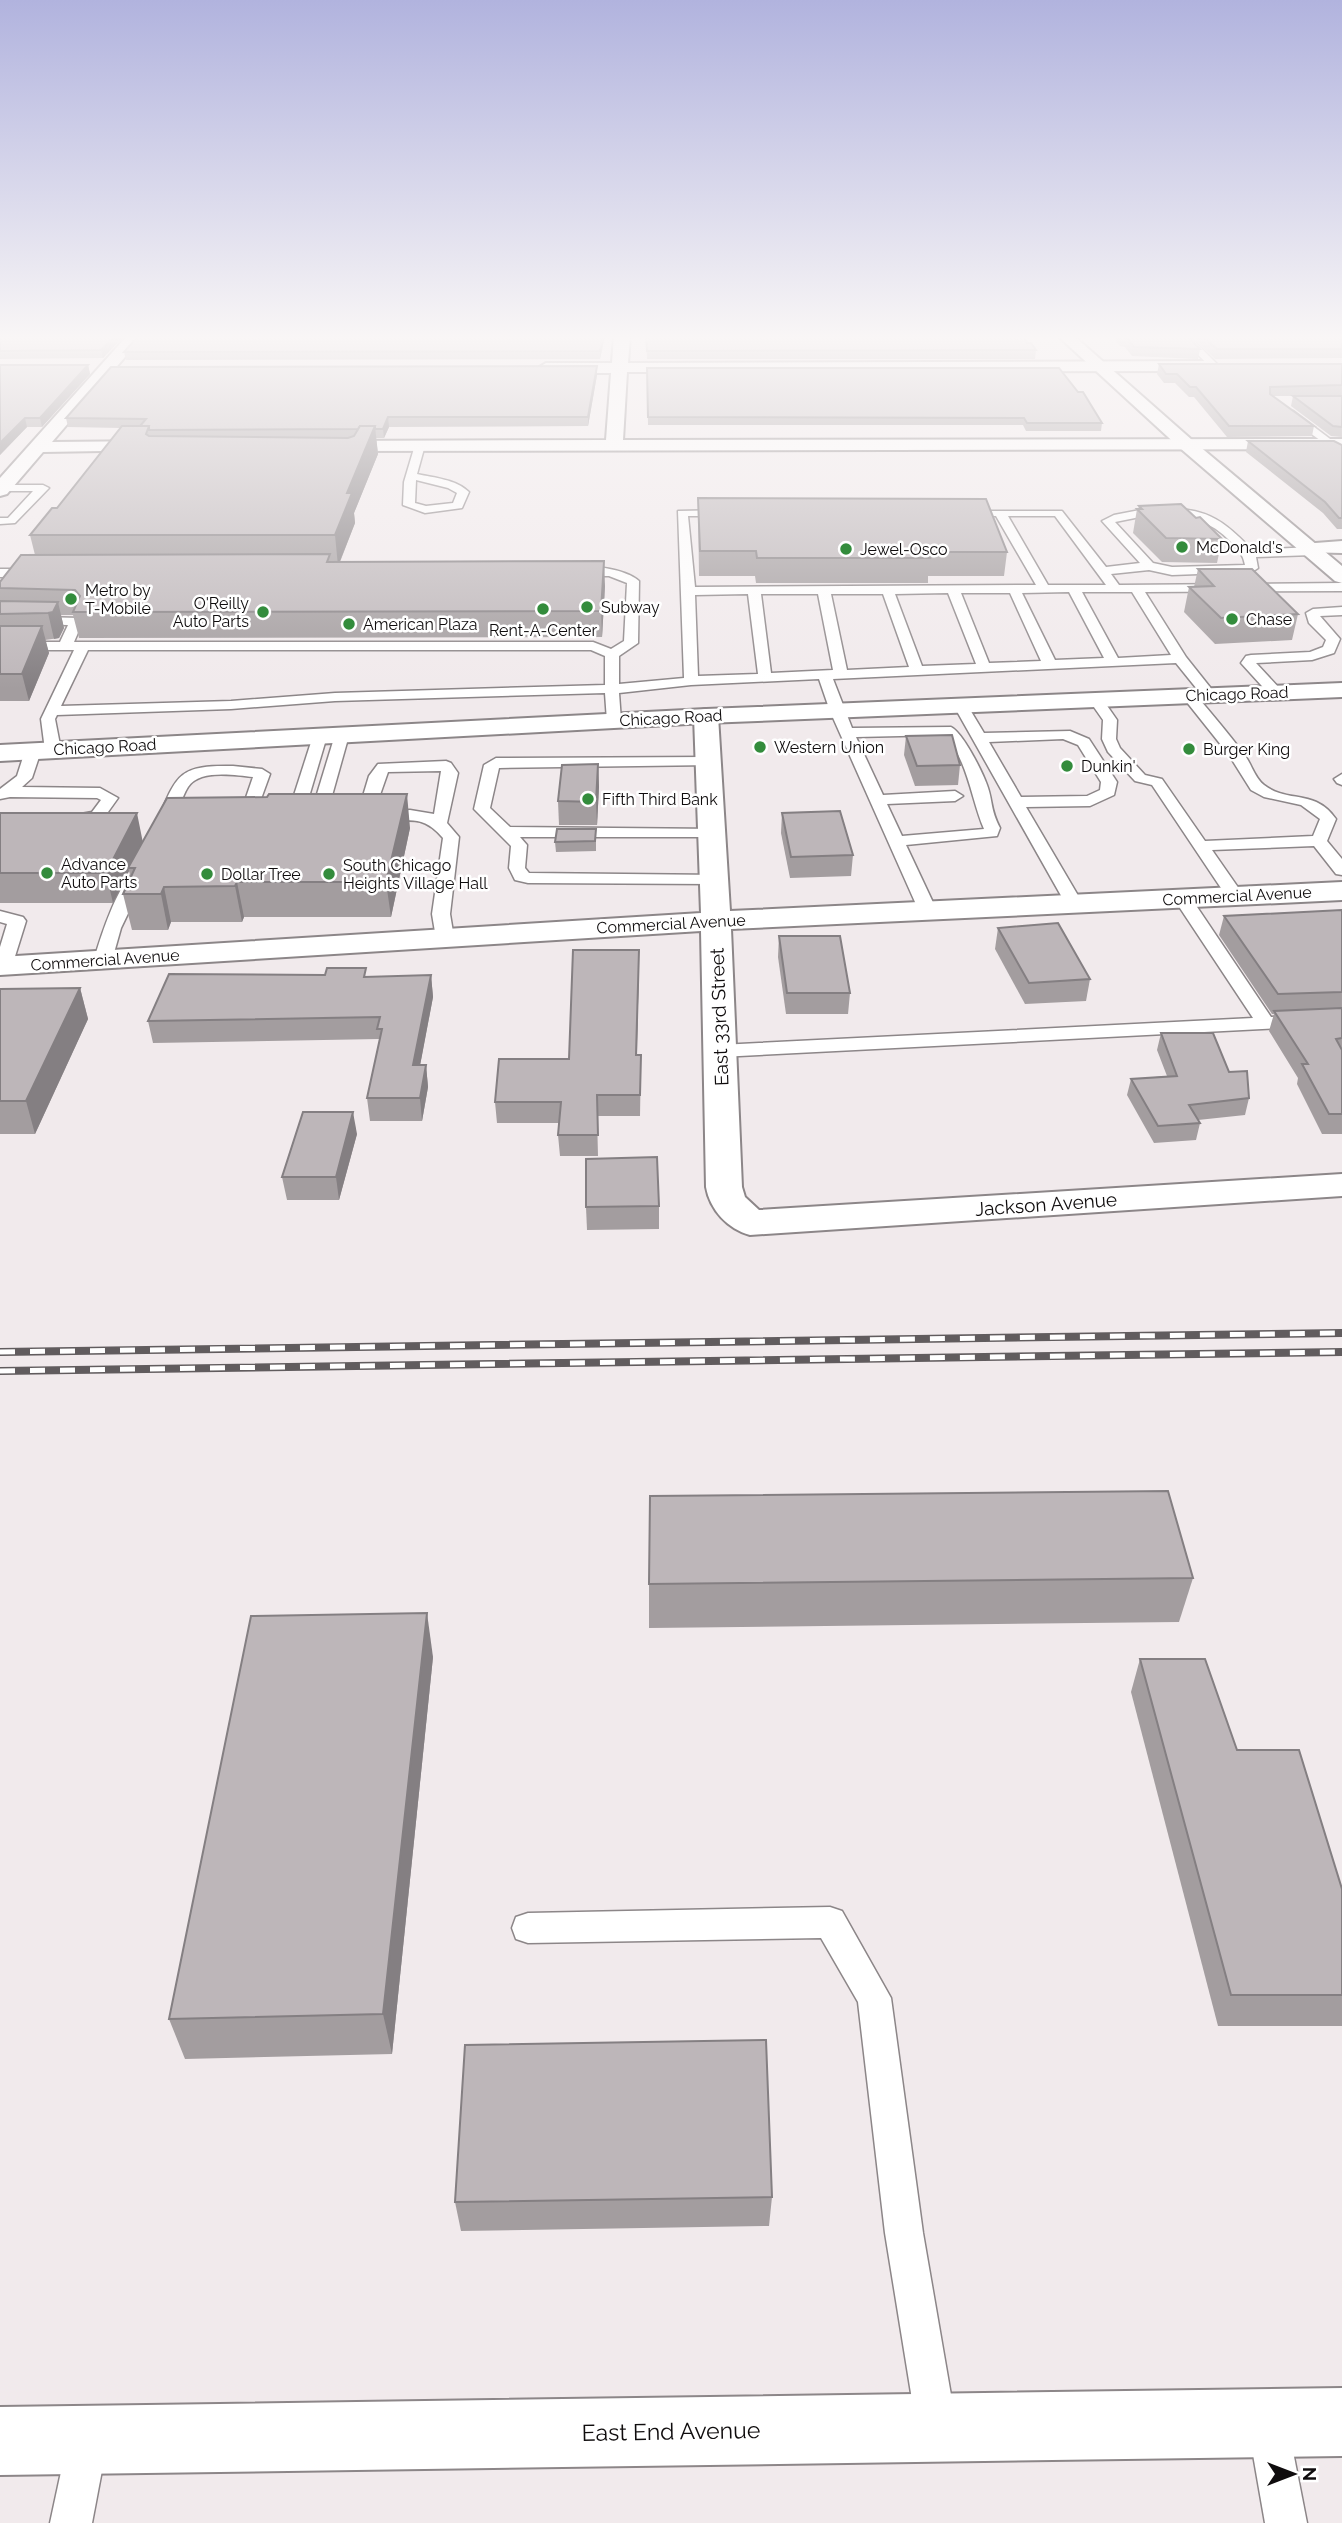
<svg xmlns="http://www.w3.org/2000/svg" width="1342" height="2523" font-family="Raleway,sans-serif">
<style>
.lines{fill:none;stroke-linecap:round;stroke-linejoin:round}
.service-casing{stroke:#8c8688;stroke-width:3}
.minor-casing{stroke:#8c8688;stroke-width:4}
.secondary-casing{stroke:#8c8688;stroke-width:4}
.primary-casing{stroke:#8c8688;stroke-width:4}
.service{fill:#fff;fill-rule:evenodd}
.minor{fill:#fff;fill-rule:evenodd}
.secondary{fill:#fff;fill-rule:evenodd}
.primary{fill:#fff;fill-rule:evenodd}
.rail-casing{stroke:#615c5e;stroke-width:8}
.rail{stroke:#fff;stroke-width:5;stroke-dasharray:15;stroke-linecap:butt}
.wall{fill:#a39d9f}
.shaded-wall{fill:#847f82}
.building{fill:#bdb6b9;stroke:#847f82;stroke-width:2}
.poi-dot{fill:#338c3c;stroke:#fff;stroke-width:2.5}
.labels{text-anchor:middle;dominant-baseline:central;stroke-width:5;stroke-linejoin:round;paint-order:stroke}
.far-poi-label{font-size:16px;fill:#0f0c0d;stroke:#fff;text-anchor:start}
.far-street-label{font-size:16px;fill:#0f0c0d;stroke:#fff}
.street-label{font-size:19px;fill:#0f0c0d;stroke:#fff}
.near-street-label{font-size:23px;fill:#0f0c0d;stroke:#fff}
</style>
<rect width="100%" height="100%" fill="#f1eaec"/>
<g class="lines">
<g class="service-casing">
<g id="service">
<path d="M1180,336H1189L1217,364V368H1211Z"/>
<path d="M1285,411H1293L1342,448V456L1285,415Z"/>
<path d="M420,442L425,445L417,474C435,478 455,479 469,492L462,508L425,513L403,505L404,482L415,445ZM416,480L448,488L457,493L453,503L426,506L415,503Z"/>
<path d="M0,485H43L49,488L15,523L0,524V518H8L33,491H1Z"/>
<path d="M1145,509C1199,507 1215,511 1252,550L1313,547L1319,551L1313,555L1256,557L1258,568L1252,572L1172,575L1149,570L1111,574L1119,585L1342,583V591L1145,592L1186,657L1217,696L1210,700L1205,699L1176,663L833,679L852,728L951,727C963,733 982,771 987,785C993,801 990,809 1000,828L997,836L906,845L937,911L928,916L919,911L830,711L819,679L691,685L619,693L621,721L614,725L607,721L605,693L335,701L231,709L57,715L55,719L61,750L53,755L45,750L41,719L74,650H0V642H60L68,625L0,624V616L81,618L83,621L74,642H593L611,649L624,641L627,583L609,576H574L568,572C582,561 626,569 639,581L638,643L619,656V684L684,678L678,511L727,510L733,513L727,516H688L695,587L1036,585L996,516H961L957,515V511H1062L1106,567L1140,563L1102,521L1114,515ZM1008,516H1055L1106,585H1048ZM1145,516C1179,514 1207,516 1231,542C1238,549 1243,554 1245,565L1172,567L1153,563L1115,522ZM1069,592L1104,658L1055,660L1022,593ZM1082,592H1132L1171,655L1118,658ZM948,593L976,664L922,666L895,594ZM961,593H1010L1041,661L989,663ZM748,594L758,674L698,676L695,595ZM761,594H818L833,670L771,673ZM831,594H883L909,667L847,670ZM88,650H591L605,656V685L335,693L231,701L61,706ZM944,735C968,759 971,799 984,829L902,836L887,804L955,801L963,796L955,791L883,795L856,737Z"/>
<path d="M0,569H39L45,573L39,577H0Z"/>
<path d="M1342,607V615L1320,616L1340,639L1334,653L1312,660L1256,663L1281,690V696H1271L1241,663L1246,656L1251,655L1310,652L1323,647L1326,640L1309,623L1306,613L1313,609Z"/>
<path d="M1189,692L1194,693C1212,714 1230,735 1246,757C1252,766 1255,778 1264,785C1289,804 1314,788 1336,819L1327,841L1342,859V875L1336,874L1314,846L1212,850L1244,896L1241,900H1229L1152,785L1135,781L1108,752L1102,739L1103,720L1089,700L1091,697H1101L1117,720L1116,739L1120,748L1145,775L1162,779L1205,841L1313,836L1320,819L1301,805L1264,797L1251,790L1229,755L1182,696Z"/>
<path d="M961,702L966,703L984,733L1070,731L1089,739L1117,782L1114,795L1090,806L1026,807L1083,904L1080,908H1068L954,706ZM1063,739L1078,745L1101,782L1100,790L1087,796L1021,797L989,742Z"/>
<path d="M342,731L349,735L326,817L318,822L312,820L310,817L335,735Z"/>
<path d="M320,732L327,736L303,817L295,822L289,820L287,817L313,736Z"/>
<path d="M33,746L41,751L32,778L22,787L100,788L118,798L103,819L70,825L62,820L64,817L92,812L101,800L97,798L10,797L0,799V789L17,776L25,751Z"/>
<path d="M708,757L713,759L716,762L713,765L499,768L490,808L510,827L718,829L720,832L718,835L712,837H520L527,845L525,868L529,873L720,875L723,879L720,883L714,884L528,883L515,880L509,868L511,846L474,809L484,765L496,758Z"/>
<path d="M446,761L451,763L458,773L447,823L459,837L450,914L454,938L445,943L436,938L432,914L443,838C415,805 396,831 372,817L365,821L357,816L369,776L378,764ZM441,771L434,814L410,810L374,812L388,772Z"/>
<path d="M233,766L262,769L270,774L253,821H241L239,818L253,777C235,775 199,769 188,787C181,798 179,812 172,823H160L158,820C177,773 180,765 233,766Z"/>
<path d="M1342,774V785L1337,783L1334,779Z"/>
<path d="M138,871L146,876L121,928L112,960L103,965L97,964L94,960C99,942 120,875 138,871Z"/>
<path d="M1183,894L1189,895L1271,1017L1342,1013V1025L720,1057L710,1051L720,1045L1253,1018L1174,899Z"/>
<path d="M0,911L23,917L26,921L12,966L3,971H0V947L7,924L0,922Z"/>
<path d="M830,1907L842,1911L891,1998L923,2233L956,2424L950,2438L936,2444L922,2438L916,2424L885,2233L858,2002L821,1938L528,1943L516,1939L512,1928L516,1917L528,1913Z"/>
<path d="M1268,2406L1282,2412L1288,2426L1307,2523H1265L1248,2426L1254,2412Z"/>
<path d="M87,2424L101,2430L107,2444L92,2523H50L67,2444L73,2430Z"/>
</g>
</g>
<g class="minor-casing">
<g id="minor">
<path d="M127,336H143L52,442L157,441L166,446L163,450L43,452L7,494L0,496V478Z"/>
<path d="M614,336H630L628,363L1210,361L1218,366L1210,371L627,372L623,440L1342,439V449L326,451L317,446L326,441L606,440L611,373H546L538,368L546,363H612Z"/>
<path d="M1342,541V553L1302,552L1299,548L1302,544Z"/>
<path d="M706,709L715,711L718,716L730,911L1342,882V900L731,929L742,1187L745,1197L759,1210L1342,1174V1196L750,1235C728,1229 710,1210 706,1187L701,931L0,975V957L701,913L694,716L697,711Z"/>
<path d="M1342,2388V2456L0,2475V2407Z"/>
</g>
</g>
<g class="secondary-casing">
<path id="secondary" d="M1058,336H1074L1192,440L1342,566V583L1335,581L1180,448Z"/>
</g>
<g class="primary-casing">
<path id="primary" d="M1342,683V697L706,723L0,761V745L706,709Z"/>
</g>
<use href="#service" class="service"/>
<use href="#minor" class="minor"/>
<use href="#secondary" class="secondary"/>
<use href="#primary" class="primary"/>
<g class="rail-casing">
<g id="rail">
<path d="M0,1352L1342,1333"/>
<path d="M0,1371L1342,1352"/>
</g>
</g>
<use href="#rail" class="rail"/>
</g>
<g class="wall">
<path d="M0,336H124L103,358L0,359Z"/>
<path d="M138,336H605L600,359L126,360L124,352Z"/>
<path d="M646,336L1027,343L1036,350L1035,359H647Z"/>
<path d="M1112,336H1187L1200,349L1198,359L1132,356L1125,347L1120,346Z"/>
<path d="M1191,336H1342V358L1215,359Z"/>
<path d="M1159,364H1342V395L1307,396H1342V437L1331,436L1291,406L1293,396H1273L1314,426L1312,436L1227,437L1194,397H1189L1175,383H1164L1157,374Z"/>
<path d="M0,365H88L90,374L42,427H27L0,455Z"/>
<path d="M647,368L1102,423L1101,431H1026L1023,425H648Z"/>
<path d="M597,375L588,426L389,427L384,438H376L378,454L354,513L355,523L340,562L605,586L602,637L79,638L73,615H61L64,628L59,638L45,640L49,653L29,701H0V582L35,555L30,535L57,508L121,428L68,427L66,418Z"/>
<path d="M1248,441L1342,445V529H1337L1323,513L1246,452Z"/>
<path d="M698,498L1007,552L1004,576H928V583H756L755,576H699Z"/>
<path d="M1139,506L1196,518L1222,539L1217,563L1162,562L1133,533L1137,509H1138Z"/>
<path d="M1198,569L1298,614L1292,640L1215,644L1184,612L1189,587H1194Z"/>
<path d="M906,736L960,765L958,785L915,786L904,755Z"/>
<path d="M598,764L599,787L597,825H559L558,801Z"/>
<path d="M0,813L143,842L410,828L391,917H244L242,922H171L168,930H132L123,894L131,878L129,871L113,903H0Z"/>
<path d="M782,813L853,855L851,876L790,878L781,833Z"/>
<path d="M596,840V851L556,852L555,842Z"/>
<path d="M1342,910V1134H1322L1297,1084L1298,1078L1269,1031L1274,1014H1272L1219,935L1224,916Z"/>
<path d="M998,928L1090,979L1086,1001L1025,1004L995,949Z"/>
<path d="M779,936L850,993L848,1014H786L778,957Z"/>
<path d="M639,950L637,1055H641L640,1116H597L598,1156H560L558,1135L559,1123H497L495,1102L569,1059Z"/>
<path d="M431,975L433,997L420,1065H426L428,1087L422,1121H370L367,1098L379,1042V1039L153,1043L148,1021L368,977Z"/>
<path d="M80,988L88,1019L35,1134H0V989Z"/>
<path d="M1161,1033L1229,1072L1249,1098L1245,1115L1198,1120L1200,1123L1196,1140L1154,1143L1127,1095L1131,1079L1167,1076L1157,1050Z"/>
<path d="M357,1134L339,1200H287L282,1177Z"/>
<path d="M659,1206V1229L587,1230L586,1207Z"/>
<path d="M1193,1578L1179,1622L649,1628V1584Z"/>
<path d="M433,1657L392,2054L185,2059L169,2019Z"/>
<path d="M1140,1659L1237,1750L1342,1889V2026H1218L1131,1692Z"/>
<path d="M772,2197L769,2226L461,2231L455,2202Z"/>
</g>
<g class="shaded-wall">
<path d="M115,336H124L103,358L101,350Z"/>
<path d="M603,336H605L600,359V351Z"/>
<path d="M88,365L90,374L42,427L40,418Z"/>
<path d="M597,366V375L588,426V417Z"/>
<path d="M388,417L389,427L384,438L383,429Z"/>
<path d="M25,418L27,427L0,455V443Z"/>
<path d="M375,426L378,454L354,513L355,523L338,566L335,535L347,493Z"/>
<path d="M604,561L605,586L602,637L601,611Z"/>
<path d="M58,602L64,628L59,638L54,639L48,613Z"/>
<path d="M42,626L49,653L29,701L22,674Z"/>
<path d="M598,764L599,787L597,825L596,802Z"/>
<path d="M407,794L410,828L391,917L386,882Z"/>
<path d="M137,813L143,843L128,868L129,871L113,903L106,873Z"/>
<path d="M237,882L244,917L242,922L235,886Z"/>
<path d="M164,887L171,922L168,930L161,894Z"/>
<path d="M639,950V970L636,1076V1055Z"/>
<path d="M431,975L433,997L416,1087L413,1065Z"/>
<path d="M80,988L88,1019L35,1134L26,1101Z"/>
<path d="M426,1065L428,1087L422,1121L420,1098Z"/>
<path d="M353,1112L357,1134L339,1200L336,1177Z"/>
<path d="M427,1613L433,1657L392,2054L383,2014Z"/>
</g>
<g class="building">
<path d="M0,336H115L101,350L0,351Z"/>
<path d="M138,336H603L600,351L124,352Z"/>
<path d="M646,336H1023L1027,343H1031L1036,350L647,351Z"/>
<path d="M1120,336H1187L1200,349L1134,347L1127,337H1122Z"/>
<path d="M1202,336H1342V349H1217Z"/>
<path d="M1159,364H1342V385L1270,387V394L1314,426H1229L1196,387H1190L1177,374H1166Z"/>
<path d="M0,365H88L40,418H25L0,443Z"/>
<path d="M597,366L588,417H388L383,429H375V426H360L358,429L149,430V426H140L146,419L66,418L111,367Z"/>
<path d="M647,368H1059L1078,392H1083L1102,423H1027L1024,418L648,417Z"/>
<path d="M1293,396H1342V427L1333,426Z"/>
<path d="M122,426H149L146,434L149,436L348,438L354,436L360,426H375L347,493H352L335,535H30L52,508H57Z"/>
<path d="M1248,441H1334L1342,445V518H1339L1325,502Z"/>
<path d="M698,498L986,499L1007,552H928L930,558H757L756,551H700Z"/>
<path d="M1181,504L1196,518L1200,517L1222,539L1166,538L1137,509H1142L1139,506Z"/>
<path d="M330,554L327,562L604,561L601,611L73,612L80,596L75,590L0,588V582L21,555Z"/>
<path d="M1198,569H1252L1298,614L1221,618L1189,587L1214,586Z"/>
<path d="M0,601L58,602L53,612L48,613L0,614Z"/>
<path d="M0,626H42L22,674H0Z"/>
<path d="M952,735L960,765L917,766L906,736Z"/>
<path d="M598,764L596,802L558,801L562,765Z"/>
<path d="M269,794H407L386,882H237L235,886L164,887L161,894H123L135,868H128L167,798L267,797Z"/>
<path d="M840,811L853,855L791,857L782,813Z"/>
<path d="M0,813H137L106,873H0Z"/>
<path d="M557,829H596L595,841L555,842Z"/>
<path d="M1342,910V992L1278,994L1224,916Z"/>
<path d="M1058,923L1090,979L1029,983L998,928Z"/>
<path d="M779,936H840L850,993H787Z"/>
<path d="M573,950H639L636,1055H641L640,1095H597L598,1135H558L561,1102H495L499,1059H569Z"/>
<path d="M327,968H366L364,977L431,975L413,1065H426L420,1098H367L382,1029H377L380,1017L148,1021L169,974L325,975Z"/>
<path d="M80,988L26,1101H0V989Z"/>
<path d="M1342,1008V1038L1336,1039L1342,1050V1114H1329L1302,1064H1308L1274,1011Z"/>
<path d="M1161,1033H1213L1229,1072L1247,1071L1249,1098L1189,1105L1200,1123L1158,1126L1131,1079L1177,1076Z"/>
<path d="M303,1112H353L336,1177H282Z"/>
<path d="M657,1157L659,1206L586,1207V1159Z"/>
<path d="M1168,1491L1193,1578L649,1584L650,1496Z"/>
<path d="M427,1613L383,2014L169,2019L251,1616Z"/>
<path d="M1140,1659H1205L1237,1750H1299L1342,1889V1995H1231Z"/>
<path d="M766,2040L772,2197L455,2202L465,2045Z"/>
</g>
<linearGradient id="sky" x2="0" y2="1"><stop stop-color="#b1b3de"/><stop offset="0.49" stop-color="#f9f6f6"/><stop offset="1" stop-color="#f9f6f6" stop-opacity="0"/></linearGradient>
<rect width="1342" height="689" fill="url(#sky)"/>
<g class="poi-dot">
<circle cx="1182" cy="547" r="7"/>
<circle cx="846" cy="549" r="7"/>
<circle cx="71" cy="599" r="7"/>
<circle cx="587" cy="607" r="7"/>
<circle cx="543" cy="609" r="7"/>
<circle cx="263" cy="612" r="7"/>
<circle cx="1232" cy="619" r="7"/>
<circle cx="349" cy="624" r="7"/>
<circle cx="760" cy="747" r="7"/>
<circle cx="1189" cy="749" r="7"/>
<circle cx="1067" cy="766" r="7"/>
<circle cx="588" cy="799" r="7"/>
<circle cx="47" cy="873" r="7"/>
<circle cx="207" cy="874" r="7"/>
<circle cx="329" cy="874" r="7"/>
</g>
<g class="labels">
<g class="far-poi-label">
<text x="1196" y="547">McDonald's</text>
<text x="860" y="549">Jewel-Osco</text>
<text x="85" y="590">Metro by<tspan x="85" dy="18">T-Mobile</tspan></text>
<text x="249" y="603" text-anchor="end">O'Reilly<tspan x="249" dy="18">Auto Parts</tspan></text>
<text x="601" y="607">Subway</text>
<text x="1246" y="619">Chase</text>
<text x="363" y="624">American Plaza</text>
<text x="543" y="630" text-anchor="middle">Rent-A-Center</text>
<text x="774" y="747">Western Union</text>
<text x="1203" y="749">Burger King</text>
<text x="1081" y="766">Dunkin'</text>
<text x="602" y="799">Fifth Third Bank</text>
<text x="61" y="864">Advance<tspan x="61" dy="18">Auto Parts</tspan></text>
<text x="343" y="865">South Chicago<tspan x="343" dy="18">Heights Village Hall</tspan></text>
<text x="221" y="874">Dollar Tree</text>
</g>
<g class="far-street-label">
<text transform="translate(1237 694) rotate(-2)">Chicago Road</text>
<text transform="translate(671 718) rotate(-3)">Chicago Road</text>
<text transform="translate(105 747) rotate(-3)">Chicago Road</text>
<text transform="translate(1237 896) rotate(-3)">Commercial Avenue</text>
<text transform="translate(671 924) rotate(-3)">Commercial Avenue</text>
<text transform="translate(105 960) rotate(-4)">Commercial Avenue</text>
</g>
<g class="street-label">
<text transform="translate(719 1017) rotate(-92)">East 33rd Street</text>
<text transform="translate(1046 1204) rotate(-4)">Jackson Avenue</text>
</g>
<g class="near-street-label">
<text transform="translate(671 2431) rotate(-1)">East End Avenue</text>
</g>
</g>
<g transform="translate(1293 2474) rotate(90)" stroke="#ffffff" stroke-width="5" paint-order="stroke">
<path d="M0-5L12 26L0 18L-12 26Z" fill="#0f0c0d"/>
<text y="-10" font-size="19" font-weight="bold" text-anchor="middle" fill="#0f0c0d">N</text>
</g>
</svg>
